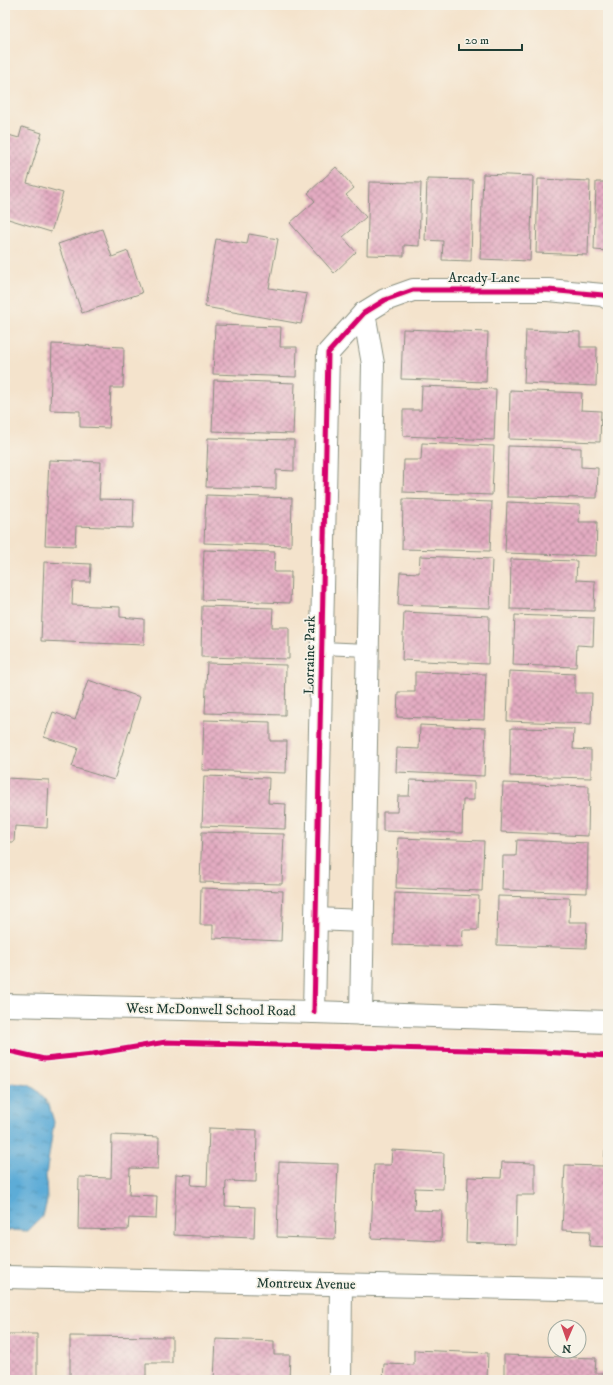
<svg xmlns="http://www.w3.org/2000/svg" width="613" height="1385" font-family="'IM FELL DW Pica',serif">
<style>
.water{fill:url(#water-ripples);stroke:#3e7486}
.building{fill:url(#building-cross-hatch)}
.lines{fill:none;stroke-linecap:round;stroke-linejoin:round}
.lane-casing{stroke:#8a9080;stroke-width:14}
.street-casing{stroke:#8a9080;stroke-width:24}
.secondary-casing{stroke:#8a9080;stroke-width:24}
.lane{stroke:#fff;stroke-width:12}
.street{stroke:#fff;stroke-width:22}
.secondary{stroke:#fff;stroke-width:22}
.cycleway-casing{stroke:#f7f3e8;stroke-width:8}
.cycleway{stroke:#d6006c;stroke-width:5}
.labels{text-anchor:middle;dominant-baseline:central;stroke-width:3.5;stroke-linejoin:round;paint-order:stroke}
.street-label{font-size:14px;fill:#1f3d34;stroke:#f7f3e8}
</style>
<defs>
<pattern id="water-ripples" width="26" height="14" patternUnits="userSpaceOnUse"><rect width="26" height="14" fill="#5dacd7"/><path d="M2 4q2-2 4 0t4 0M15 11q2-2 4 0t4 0" fill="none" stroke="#4c8daf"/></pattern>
<pattern id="building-cross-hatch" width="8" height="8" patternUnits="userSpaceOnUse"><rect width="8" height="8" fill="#e4acc2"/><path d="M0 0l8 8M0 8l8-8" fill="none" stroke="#b88d9e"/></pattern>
</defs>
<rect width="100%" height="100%" fill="#f7f3e8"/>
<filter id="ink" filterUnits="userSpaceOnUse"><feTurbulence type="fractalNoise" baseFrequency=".025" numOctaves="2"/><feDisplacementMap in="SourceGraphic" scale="8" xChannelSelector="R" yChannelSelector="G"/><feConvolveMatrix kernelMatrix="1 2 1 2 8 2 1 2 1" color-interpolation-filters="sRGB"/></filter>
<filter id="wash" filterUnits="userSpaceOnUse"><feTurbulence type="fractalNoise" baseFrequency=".012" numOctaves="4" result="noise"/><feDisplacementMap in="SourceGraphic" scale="16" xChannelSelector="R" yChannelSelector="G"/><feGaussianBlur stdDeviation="0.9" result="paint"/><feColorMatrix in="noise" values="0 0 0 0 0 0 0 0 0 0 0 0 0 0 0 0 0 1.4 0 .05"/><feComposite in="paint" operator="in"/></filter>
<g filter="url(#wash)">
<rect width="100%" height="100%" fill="#f4e3cc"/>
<path class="water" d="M12,1083L29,1085L38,1091L49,1105L54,1122L46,1175L47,1201L43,1216L28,1231L5,1230V1089Z"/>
<g id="blocks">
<g class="building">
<path d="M22,127L42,133L27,183L63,193L51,232L5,218V134L19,138Z"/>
<path d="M336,167L354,188L346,195L366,217L343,237L356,252L334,273L290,223L315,201L308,193Z"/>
<path d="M483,174L533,176L530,261L480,259Z"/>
<path d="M427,179L473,180L471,261L442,260L443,241L425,240Z"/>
<path d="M538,179L590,181L588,255L536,253Z"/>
<path d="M369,182L421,183L419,246L404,245V256L367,255Z"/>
<path d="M596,182H608V251L594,250Z"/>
<path d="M102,229L112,257L128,251L142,293L82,313L58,244Z"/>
<path d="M249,234L278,239L269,288L307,294L301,324L205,307L216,239L247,244Z"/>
<path d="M215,325L281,327L280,347H297L296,377L213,374Z"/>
<path d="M403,329L488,332L486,382L401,379Z"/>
<path d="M526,330L580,332V347H597L596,386L524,383Z"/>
<path d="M52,344L124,347L123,388H111L109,428L80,427V411L50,410Z"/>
<path d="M214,380L295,383L293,434L212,431Z"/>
<path d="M422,386L496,389L494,440L403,436V410H421Z"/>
<path d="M510,390L582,393L581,410L601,411L600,442L509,439Z"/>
<path d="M208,438L294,440V471L276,470V489L206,487Z"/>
<path d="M422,443L494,446L492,495L403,492L404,460H421Z"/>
<path d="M508,446L581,448V467L598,468L597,498L507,497Z"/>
<path d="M49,460L101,462L99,499L134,500L133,528L76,526L75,546L45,545Z"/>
<path d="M206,495L292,498L291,546L204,543Z"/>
<path d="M403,499L492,502L490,551L402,549Z"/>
<path d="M507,502L580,505L579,522H597L596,556L505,553Z"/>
<path d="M204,550L275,552L274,572H291L290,603L202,600Z"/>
<path d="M420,556L492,559L490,608L398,605L400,572L419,573Z"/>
<path d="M511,559L577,561L576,580L595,581L594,611L510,609Z"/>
<path d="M44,562L91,564L90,582H73L72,605L120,607V617L144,619V645L41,641Z"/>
<path d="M202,606L273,608L272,627H289V659L201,657Z"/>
<path d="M404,612L489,616L488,664L402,660Z"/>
<path d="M515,615L594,618L593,646L577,645L576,667L513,665Z"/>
<path d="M207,663L286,665L285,715L205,713Z"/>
<path d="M509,671L575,674V693H592L591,724L507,721Z"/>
<path d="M415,672L486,674L484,720L397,717L398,692H415Z"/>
<path d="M88,680L140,697L114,780L72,767L78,748L44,737L53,712L75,720Z"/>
<path d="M204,720L270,722V741H287L286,773L202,770Z"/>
<path d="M420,725L486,728L484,776L396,772L397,748L419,749Z"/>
<path d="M511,728L574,729L573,749L591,750V778L510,776Z"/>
<path d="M204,776L269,778L268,803L286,804L285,829L202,826Z"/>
<path d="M5,778L49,780L47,828L15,826L14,842H5Z"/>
<path d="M410,780L474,782V800H463L462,833L383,831V812H397L398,796H409Z"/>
<path d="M503,783L589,786L588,836L501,832Z"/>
<path d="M202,832L284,834L282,884L200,882Z"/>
<path d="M398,838L484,841L482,891L396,888Z"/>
<path d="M517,840L588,843L587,893L502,890L503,856H516Z"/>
<path d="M201,888L283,891L281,941L213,938V925H200Z"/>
<path d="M395,893L479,896L478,930H463L462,947L393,945Z"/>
<path d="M498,896L570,898L569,922H587L586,948L497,945Z"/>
<path d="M209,1128L257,1130L256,1182L226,1181L225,1206L255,1207L254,1238L174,1235L176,1174L192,1175L191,1185L207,1186Z"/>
<path d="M112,1135L159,1137L158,1169L130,1168L129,1195L157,1196L156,1219L129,1218L128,1230L78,1229L79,1177L111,1178Z"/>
<path d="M392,1150L444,1153L443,1189L415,1188L414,1210L442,1211L441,1241L371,1238L374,1165H391Z"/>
<path d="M605,1150H608V1247L589,1246L590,1231L562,1230L565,1165L604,1166Z"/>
<path d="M279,1162L338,1164L335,1239L277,1237Z"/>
<path d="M502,1162L535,1163V1195H517L516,1244L466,1242L468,1177L501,1178Z"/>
<path d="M5,1334H37V1377L9,1376V1380H5Z"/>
<path d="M70,1336L172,1337V1363H146V1380H70Z"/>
<path d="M216,1339L274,1341V1355H290L289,1380H214Z"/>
<path d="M414,1350L488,1353L487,1380H383L384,1364L414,1365Z"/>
<path d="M504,1355L596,1358L595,1373H608V1380H504Z"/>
</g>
</g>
</g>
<g filter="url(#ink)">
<use href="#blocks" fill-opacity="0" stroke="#8a9080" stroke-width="1"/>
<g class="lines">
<g class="lane-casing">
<path id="lane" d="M322,648L367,650"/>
</g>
<g class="street-casing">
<g id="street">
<path d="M316,919L362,921"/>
<path d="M314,1012L328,353L364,313L385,300L413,290H548L603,295L608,298"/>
<path d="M361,1014L373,364L364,313"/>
<path d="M5,1277L608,1290"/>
<path d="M340,1380L341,1285"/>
</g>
</g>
<g class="secondary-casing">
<path id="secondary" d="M5,1005L314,1012L608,1022"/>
</g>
<use href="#lane" class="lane"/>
<use href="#street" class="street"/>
<use href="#secondary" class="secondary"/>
<g class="cycleway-casing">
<g id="cycleway">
<path d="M314,1012L328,353L364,313L385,300L413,290H548L603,295L608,298"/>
<path d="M5,1050L44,1059L93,1054L166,1042L543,1052L608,1056"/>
</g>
</g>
<use href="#cycleway" class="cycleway"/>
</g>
</g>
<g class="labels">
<g class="street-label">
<text x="484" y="278">Arcady Lane</text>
<text transform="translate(310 655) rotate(-89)">Lorraine Park</text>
<text transform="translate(211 1010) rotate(1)">West McDonwell School Road</text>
<text transform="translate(306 1284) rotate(1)">Montreux Avenue</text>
</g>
</g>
<rect width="613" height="1385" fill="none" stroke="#f7f3e8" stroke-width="20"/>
<g transform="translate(567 1339) rotate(182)"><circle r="19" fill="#f7f3e8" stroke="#a1aaa0"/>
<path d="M0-3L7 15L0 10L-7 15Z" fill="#d1495b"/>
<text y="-6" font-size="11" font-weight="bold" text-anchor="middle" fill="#1f3d34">N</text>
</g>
<path d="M459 44v6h63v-6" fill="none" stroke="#1f3d34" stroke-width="2"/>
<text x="465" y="44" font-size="12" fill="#1f3d34" stroke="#f7f3e8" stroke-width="3" paint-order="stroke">20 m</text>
</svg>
